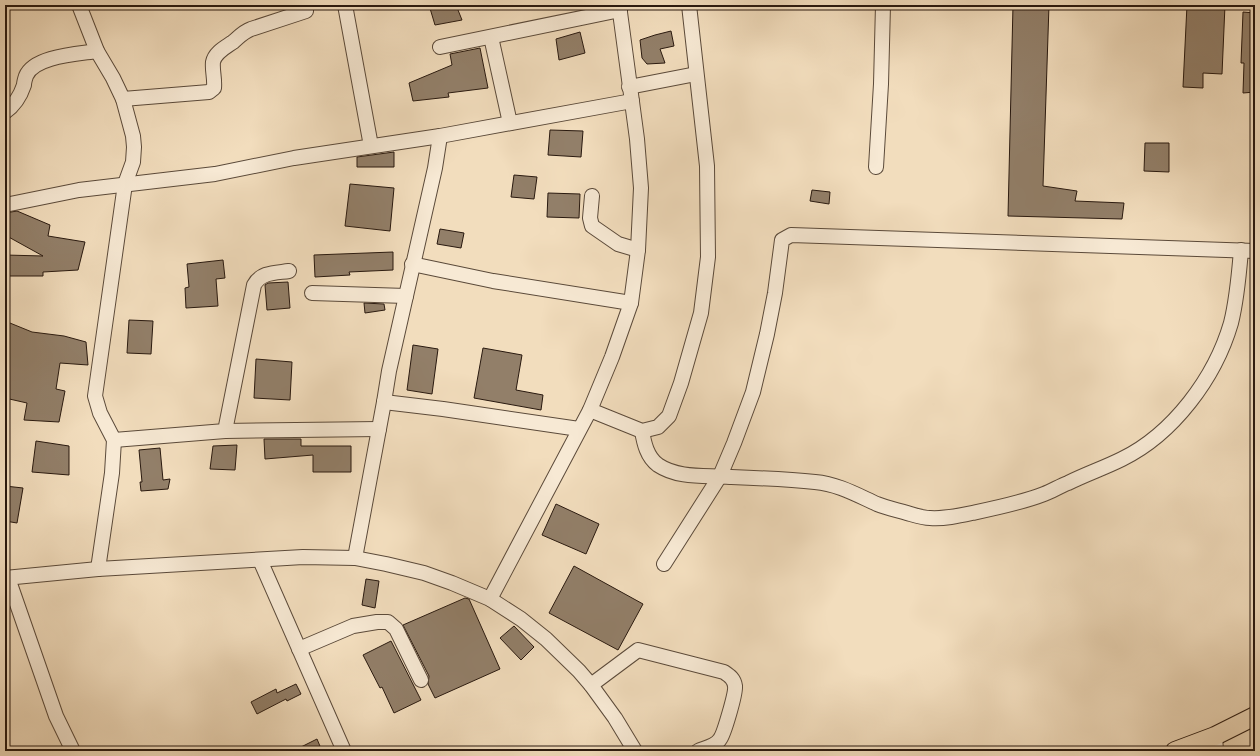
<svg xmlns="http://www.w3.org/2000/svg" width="1260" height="756" font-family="'EB Garamond',serif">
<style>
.building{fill:#927f69;stroke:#29190f}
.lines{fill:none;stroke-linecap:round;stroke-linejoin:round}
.minor-casing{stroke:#5b4a3a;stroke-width:16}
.major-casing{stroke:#29190f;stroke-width:20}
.minor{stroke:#f7e9d4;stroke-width:14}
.major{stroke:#f2ddbd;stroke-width:18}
</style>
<rect width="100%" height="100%" fill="#f2ddbd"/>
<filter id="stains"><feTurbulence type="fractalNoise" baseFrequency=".005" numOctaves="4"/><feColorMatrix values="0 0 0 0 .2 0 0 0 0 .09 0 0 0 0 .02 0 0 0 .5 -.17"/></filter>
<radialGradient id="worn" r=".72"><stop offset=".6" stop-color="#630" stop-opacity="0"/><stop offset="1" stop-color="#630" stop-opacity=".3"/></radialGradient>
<g class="building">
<path d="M429,5H456L462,20L435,25Z"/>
<path d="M1013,5H1049L1043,186L1077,191L1075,201L1124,203L1122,219L1008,216Z"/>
<path d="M1187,5H1225L1222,74L1203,73V88L1183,87Z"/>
<path d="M1243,12L1255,13V92L1243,93L1244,63H1241Z"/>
<path d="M671,31L674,46L660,49L665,63L647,64L642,58L640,40L655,35Z"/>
<path d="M580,32L585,53L559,60L556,39Z"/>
<path d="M480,48L488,88L448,93L449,97L413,101L409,83L452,65L450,54Z"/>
<path d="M550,130L583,131L581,157L548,155Z"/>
<path d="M1145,143H1169V172L1144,171Z"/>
<path d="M394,152V167H357V157Z"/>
<path d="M514,175L537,177L534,199L511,197Z"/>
<path d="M350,184L394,188L390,231L345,226Z"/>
<path d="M812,190L830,192L829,204L810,201Z"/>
<path d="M548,193L580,194L579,218L547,217Z"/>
<path d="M17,211L50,225L48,236L85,242L78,270L43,272V276H5V255L43,256L5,235V213Z"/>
<path d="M440,229L464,233L461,248L437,244Z"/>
<path d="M393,252V270L349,272L350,275L315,277L314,255Z"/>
<path d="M223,260L225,278L216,279L218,306L186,308L185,288L189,287L187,264Z"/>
<path d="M288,282L290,308L267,310L265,285L268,283Z"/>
<path d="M364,303L384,304L385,310L365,313Z"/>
<path d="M129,320L153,321L151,354L127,353Z"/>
<path d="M5,321L32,332L64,336L86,342L88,365L60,363L56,389L65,391L59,422L24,420L27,403L5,398Z"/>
<path d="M413,345L438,349L432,394L407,390Z"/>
<path d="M483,348L522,355L516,390L543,395L541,410L474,398Z"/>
<path d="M256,359L292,362L290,400L254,398Z"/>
<path d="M264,439H301V446H351V472H313V455L265,459Z"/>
<path d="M36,441L69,446V475L32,472Z"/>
<path d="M237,445L235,470L210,469L213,446Z"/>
<path d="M160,448L163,480L170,479L168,489L141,491L140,482H142L139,450Z"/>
<path d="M5,486L23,488L17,523L5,521Z"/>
<path d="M556,504L599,524L586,554L542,535Z"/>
<path d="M574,566L643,604L618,650L549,613Z"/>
<path d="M366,579L379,581L375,608L362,605Z"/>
<path d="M465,598L469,599L500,669L435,698L428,684L429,676L403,625Z"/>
<path d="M514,626L534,647L521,660L500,638Z"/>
<path d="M391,641L421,700L394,713L382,687L380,688L363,655Z"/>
<path d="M296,684L301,694L287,701L286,699L257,714L251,702L276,689L277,693Z"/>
<path d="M317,739L322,751H293Z"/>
</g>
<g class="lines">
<g class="minor-casing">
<g id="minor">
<path d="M79,5L97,51L113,78L123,99L133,136L134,147L133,162L125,184L95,396L100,413L114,440L112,473L98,569"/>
<path d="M345,5L371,146"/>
<path d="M491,37L510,123"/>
<path d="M440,47L620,10"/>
<path d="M629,87L696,74"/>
<path d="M123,99L209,92L214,88C215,79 212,70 213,62C215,52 226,47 233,42C239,37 243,32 251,29L306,11"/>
<path d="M5,112C15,105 20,97 24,85C24,82 25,79 26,76C34,56 78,54 97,51"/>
<path d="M876,167L881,84L883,5"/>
<path d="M592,196L590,218L592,226L618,244L638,250"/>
<path d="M5,205L79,190L215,174L294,158L440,136L632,101"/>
<path d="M412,264L493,281L631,303"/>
<path d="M312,293L406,296"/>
<path d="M384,402L443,409L579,429"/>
<path d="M590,410L642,431L658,427L669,416L681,383L701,313L708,257L707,166L689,5"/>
<path d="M225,431L379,429"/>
<path d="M642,431C644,443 647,457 658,465C679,479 706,475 730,477C758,478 787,479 815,482C838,484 857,495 877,504C887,508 897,510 907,513C914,515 922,518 930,518C944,519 958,516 972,513C996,508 1021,503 1044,494C1052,491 1060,486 1068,483C1086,474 1104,468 1122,459C1173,434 1215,378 1231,323C1237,299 1239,275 1241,250"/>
<path d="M114,440L225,431L254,285C261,272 275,273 289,271"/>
<path d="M355,558L384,402L389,371L435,168L440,136"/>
<path d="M260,560L344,751"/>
<path d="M664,564L720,476L734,443L753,392L767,334L775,293L782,240L791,235L1255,251"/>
<path d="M5,578L98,569L303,557L355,558L386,564L424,573L452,583L490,599L521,619L546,639L579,671L591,685L615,718L635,751"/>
<path d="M8,578L56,716L73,751"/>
<path d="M490,599L590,410L612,357L631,303L638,250L641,188L637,139L619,5"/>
<path d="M299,649L353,626L377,622H388L396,629L421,680"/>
<path d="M591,685L638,650L724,672C730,676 734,679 735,686C736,693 724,734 720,739C716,746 705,748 698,751"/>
<path d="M1215,736L1216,751"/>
</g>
</g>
<g class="major-casing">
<path id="major" d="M1175,751L1215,736L1255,716"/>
</g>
<use href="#minor" class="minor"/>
<use href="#major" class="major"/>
</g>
<rect width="1260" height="756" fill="none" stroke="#f2ddbd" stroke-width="20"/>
<rect x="6" y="6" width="1248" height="744" fill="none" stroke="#29190f" stroke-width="2"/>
<rect x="10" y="10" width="1240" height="736" fill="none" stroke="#29190f"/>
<rect width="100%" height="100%" filter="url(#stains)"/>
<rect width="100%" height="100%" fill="url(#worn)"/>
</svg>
